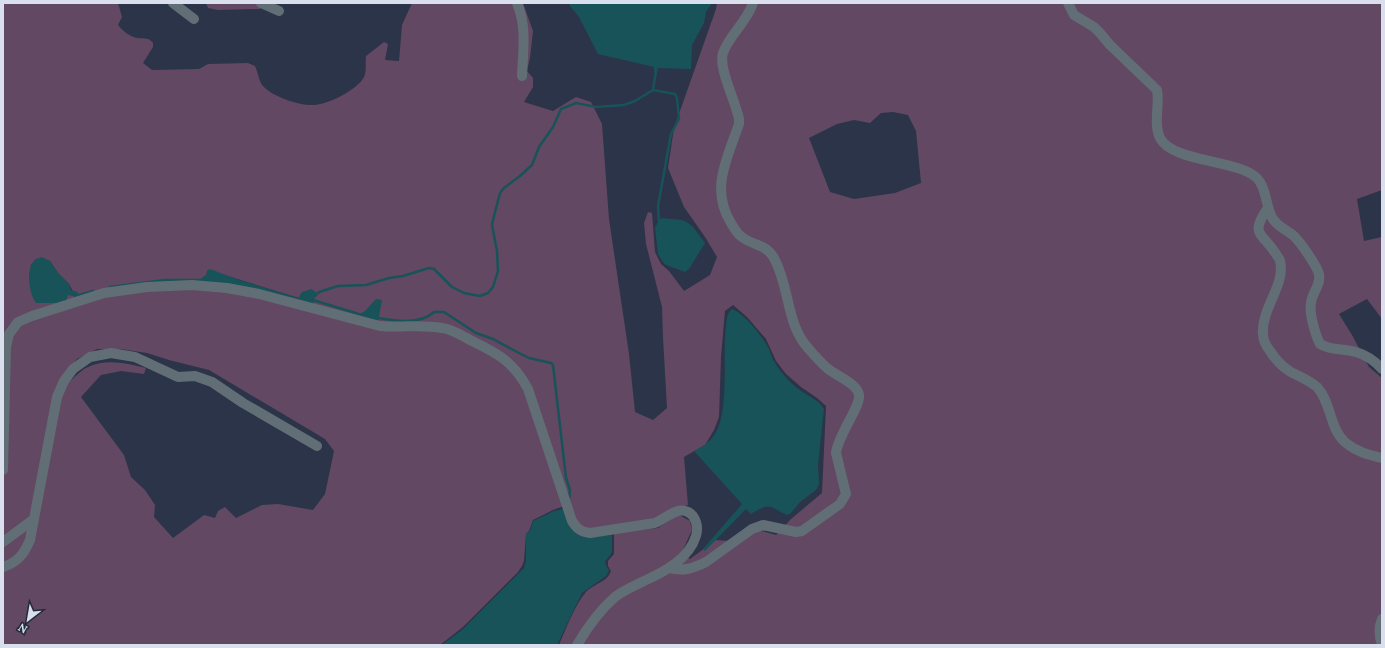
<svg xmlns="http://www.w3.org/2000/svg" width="1385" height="648" font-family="Lora,serif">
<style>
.green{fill:#624862;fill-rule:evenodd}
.water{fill:#19535a}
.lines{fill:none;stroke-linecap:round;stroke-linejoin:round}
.stream{stroke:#19535a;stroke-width:2.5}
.minor{stroke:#626e75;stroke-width:10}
</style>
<rect width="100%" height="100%" fill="#2b3449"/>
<g class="green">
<path d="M3,3H118L122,17L118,25C123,31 130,37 138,38C145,39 148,37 153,43V47L143,63L152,70L199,69L208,64L248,63L255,66C258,72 259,82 263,86C273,97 300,106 314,105C329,104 357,90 364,77C367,70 365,63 366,56L384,42L388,44L385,60L399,61L402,25L412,3H523L533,31L530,58L527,71L533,78V87L524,102L553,111L576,97L591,102L602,124L609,219L629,354L635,412L653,420L667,408L663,338L662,307L646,244L644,223L648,212L652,213L655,252L661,264L669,271L684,291L710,275L717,257L705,237L684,207L668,168L674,128L716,9L717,3H1382V190L1357,199L1364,241L1382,237V319L1367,299L1339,314L1352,335L1369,367L1382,378V645H559C565,631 577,600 588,590C596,583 607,582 611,571L608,566V561L614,554V533L658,528L676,516H681L690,521L692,530L682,552L690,559L716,540L741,542L758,530L776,535L791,519L822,493L826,406L817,398L801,387L786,374L776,361L766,339L747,317L733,305L725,311L721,357L719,417L714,430L705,445L684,457L688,505L673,509L657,519L597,528H584L576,522L570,504L553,510L533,520L529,531L526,534L524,561L522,566L518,572L463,627L440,645H3ZM893,112L908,115L916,131L921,183L895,193L854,199L830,192L809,138L837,124L854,120L870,123L881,113ZM36,259L50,261L58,273L69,284L76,297L29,277L31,265ZM208,270L299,298L302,292L313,305L201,279L206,275ZM97,349H121L147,353L169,360L209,370L325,439L334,451L325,494L313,510L278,504L262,505L236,518L225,507L218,511L215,518L204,515L173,538L154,517L155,505L145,490L131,477L124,455L81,397L101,375L121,371L144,374L146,368C126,363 105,358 86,368C80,371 74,378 69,382L62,377L77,359Z"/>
<path d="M206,3H255L261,7L260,9L218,10L208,8Z"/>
</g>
<g class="water">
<path d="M569,3H712L706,12L704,23L692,45L691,69L658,68L657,73L654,72V67L598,54L579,17L570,6Z"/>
<path d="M662,218L682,220L688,223L693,227L705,243L689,269L685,272L666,265L662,261L658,254L655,228L659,220Z"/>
<path d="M42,257L50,261L58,273L69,284L71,290L78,292L77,297L68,295L66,301L62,303H36C29,294 25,267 36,259C38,258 40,258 42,257Z"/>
<path d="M210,269L239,280L299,298L302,292L311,289L316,292L313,305L201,281V279L206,275L208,270Z"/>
<path d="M376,299L382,300L378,322L358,315L365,311Z"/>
<path d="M732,309C745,314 763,337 769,349C771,354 772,359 775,363C781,373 791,384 800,390C809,397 818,399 824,409L818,465L819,484L816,490L800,502L791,513L787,515C769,507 772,501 751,514L746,509L705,551L703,549L742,504L694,451C702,447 710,442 715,434C730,410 722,355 726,325C727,319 727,313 732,309Z"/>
<path d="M563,509C574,542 580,538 612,535V552C608,560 601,560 609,570L606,576L582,593L557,645H442L463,629L524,568L526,561V534L530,531L533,521L554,511Z"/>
</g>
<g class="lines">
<g class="stream">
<path d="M653,90L656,71"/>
<path d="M110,287L165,280H204"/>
<path d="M75,294L79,295L93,291"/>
<path d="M314,297L319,292L338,286L366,285L389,278L403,276L429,268L434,269L452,287L464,293L480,296L488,293L493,287L498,271L497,251L492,225L494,216L500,193L504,188L520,176L532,165L539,147L553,127L561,109L576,103L596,107L624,105L635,101L653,90L675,94L677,98L679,119L671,134L658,206L659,222"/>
<path d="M313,300L362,315"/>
<path d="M378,318C395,321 420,325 434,312H444L476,333L493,339L517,352L529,358L551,363L553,365L566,478L570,490L569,500"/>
</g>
<g class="minor">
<path d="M173,3L194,19"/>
<path d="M261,3L279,11"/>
<path d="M517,3C527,27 523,50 522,76"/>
<path d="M1068,3L1074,15L1094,27L1100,33L1110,45L1157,90C1160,105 1153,123 1160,138C1173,164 1247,159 1260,182C1267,193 1266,208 1273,219C1278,227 1287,230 1294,236C1301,243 1317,266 1319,274C1321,286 1312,292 1311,303C1309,313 1315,334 1320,344C1331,351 1344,348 1356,352C1366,355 1375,361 1382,369"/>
<path d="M1268,208C1249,235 1262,232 1276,254C1277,256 1280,259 1280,261C1286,285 1261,308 1263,334C1263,340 1266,346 1270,351C1277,362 1286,371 1299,376C1305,379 1311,382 1317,387C1332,403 1329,429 1346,443C1357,452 1369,455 1382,458"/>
<path d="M3,470L6,347L9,334L18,322L32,316L104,293L147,287L192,285L227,288L259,294L380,326C401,328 421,324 442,328C452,329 461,335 470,340C497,353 513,361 528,389L572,521C577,529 581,532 590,533L655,523C667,518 681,502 693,516C697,522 698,529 696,536C689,559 664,572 644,581C634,586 624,590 615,597C600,610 587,628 577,645"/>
<path d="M3,542L34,519"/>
<path d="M3,567C18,562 24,554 30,540L57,397L64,381L73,369L90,357L111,353L135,357L178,377L195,376L212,382L243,403L317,446"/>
<path d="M669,568C683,572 694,568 706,562L752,529L763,525L796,532L802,531L840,504L846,494L836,453C838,435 861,406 859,395C857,383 836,376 827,368C820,362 814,355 808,348C786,324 790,287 774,258C765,243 753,246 742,237C737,234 734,228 731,223C710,189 727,159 739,124V119C736,102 718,68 723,53C729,35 747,22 753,3"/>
<path d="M1382,645C1379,636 1378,628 1382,619"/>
</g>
</g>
<rect width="1385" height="648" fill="none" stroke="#d9dfed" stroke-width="8"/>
<g transform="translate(28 620) rotate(211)" stroke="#222a3f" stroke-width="3" paint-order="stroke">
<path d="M0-3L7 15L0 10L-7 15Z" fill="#d9dfed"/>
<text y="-6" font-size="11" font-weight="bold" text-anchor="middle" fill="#d9dfed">N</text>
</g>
</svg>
